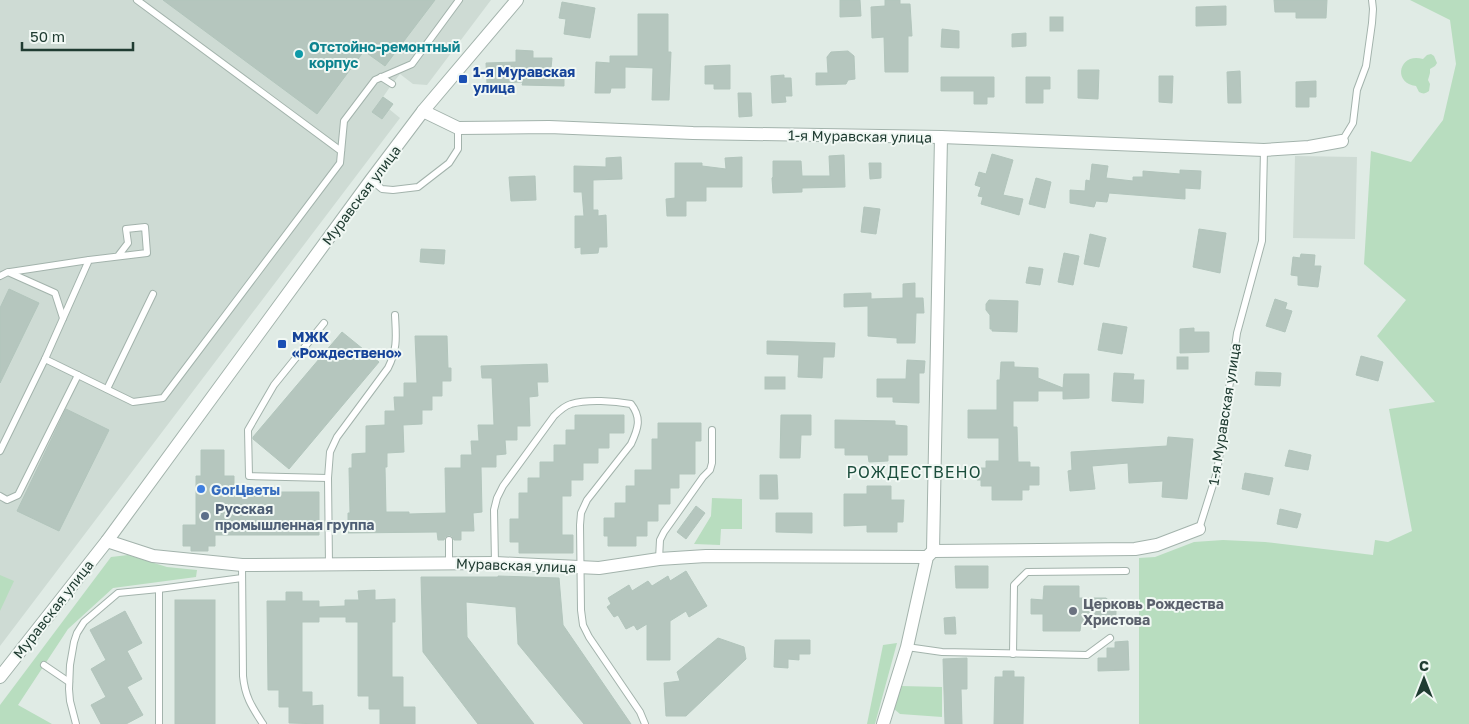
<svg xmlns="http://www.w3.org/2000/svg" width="1469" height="724" font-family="'Golos Text',sans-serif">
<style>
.built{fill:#cedbd4}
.green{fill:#b8ddbf}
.building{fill:#b5c6be;stroke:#b2c5bc}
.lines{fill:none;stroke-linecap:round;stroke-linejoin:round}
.lane-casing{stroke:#a3b3ac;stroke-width:8}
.street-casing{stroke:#a3b3ac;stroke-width:14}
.lane{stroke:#fff;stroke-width:6}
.street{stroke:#fff;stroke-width:12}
.culture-dot{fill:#0f9aa8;stroke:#f1f8f4;stroke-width:2}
.transit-dot{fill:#1a4fb4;stroke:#f1f8f4;stroke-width:2}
.shop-dot{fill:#3f7fe0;stroke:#f1f8f4;stroke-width:2}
.service-dot{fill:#5c6f8a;stroke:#f1f8f4;stroke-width:2}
.worship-dot{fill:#6b7280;stroke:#f1f8f4;stroke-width:2}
.labels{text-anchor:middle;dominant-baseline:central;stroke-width:4;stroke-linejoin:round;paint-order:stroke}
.culture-label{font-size:14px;font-weight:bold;fill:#0d838f;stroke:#f1f8f4;text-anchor:start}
.transit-label{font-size:14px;font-weight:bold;fill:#164399;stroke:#f1f8f4;text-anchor:start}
.street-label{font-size:14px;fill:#203c32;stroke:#f1f8f4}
.shop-label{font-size:14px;font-weight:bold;fill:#366cbe;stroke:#f1f8f4;text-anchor:start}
.service-label{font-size:14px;font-weight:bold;fill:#4e5e75;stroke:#f1f8f4;text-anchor:start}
.worship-label{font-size:14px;font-weight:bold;fill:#5b616d;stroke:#f1f8f4;text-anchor:start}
.quarter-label{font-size:16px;letter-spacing:1px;fill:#1c4e3d;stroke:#f1f8f4}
</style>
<rect width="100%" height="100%" fill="#e0ebe5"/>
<g class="built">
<path d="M0,0H491L427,85L413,84L400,74L392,84L383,97L393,104L389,109L400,118L0,646Z"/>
<path d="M1295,156L1357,157L1355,239L1293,238Z"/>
</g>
<g class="green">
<path d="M1410,0H1469V724H1139V558L1155,557L1194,542L1223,540L1265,542L1373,555L1375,540L1388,542L1412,531L1389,409L1435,402L1377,336L1406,300L1364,264L1371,151L1411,162L1443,120L1456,64L1450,20Z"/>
<path d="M1431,54L1434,56L1437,63L1435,66L1430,69V73L1428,80L1430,84L1429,91C1425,94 1423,94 1419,92L1416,86C1392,83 1399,52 1423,59L1427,55Z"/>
<path d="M712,498L742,499V529H721L720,545L694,544L711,516Z"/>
<path d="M128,555L167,567L197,570L196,577L113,588L68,629L18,705L52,724H0V705L111,557Z"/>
<path d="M0,575L14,581L0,611Z"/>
<path d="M897,643L875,724H867L883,645Z"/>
<path d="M901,686L942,687V717L900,714L893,708Z"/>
</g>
<g class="building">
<path d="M163,0H435L385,66L364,51L317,114Z"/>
<path d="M840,0H860L861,16L840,17Z"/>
<path d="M885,0H900V4H910L912,36H908V72H885L884,37L872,38L871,7L885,6Z"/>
<path d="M1274,0H1327L1326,18H1296V12H1275Z"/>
<path d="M562,2L595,8L590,38L564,34L566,19L559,18Z"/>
<path d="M1226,6V25L1196,26V7Z"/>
<path d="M638,14H668V52H671L669,100H652L653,68L625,67V88H611L610,93H595L596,62L610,63V56H638Z"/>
<rect x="1050" y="17" width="13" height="14"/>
<path d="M942,29L959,31V48L941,47Z"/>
<path d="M1026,33V46L1012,47V34Z"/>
<path d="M516,50L533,51V58H552L551,68H564V86L522,85L523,82L487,83L486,63L516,62Z"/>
<path d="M848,51L854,56L855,79L848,80L846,84L816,85V73H828L827,57L831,52Z"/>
<path d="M730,65V89H714V84H705V66Z"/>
<path d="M1078,70H1099L1098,99L1078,98Z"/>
<path d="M1240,71L1241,103H1228L1227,72Z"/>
<path d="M784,75V78H791L792,96H785L786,102L772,103L771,76Z"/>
<path d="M1159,76H1173L1172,103L1159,102Z"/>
<path d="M941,77H994V97H987V104H974V91H941Z"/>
<path d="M1026,77H1050V89H1043V103H1026Z"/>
<path d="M1316,81V97H1309V107H1296V82Z"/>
<path d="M738,93H751L752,116L739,117Z"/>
<path d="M383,97L393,104L382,119L372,112Z"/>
<path d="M992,154L1013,160L1003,195L1023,199L1019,215L981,204L983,197L978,196L981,187L975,185L979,172L986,174Z"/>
<path d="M844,155L845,187L802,188V192L773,193L772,178L773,177V161H801L802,176H830L829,156Z"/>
<path d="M621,157L622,179L593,180V210H598V216L606,215L607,247H599L598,253L581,254V247L575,248V216H584L582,192H574V166L606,167V158Z"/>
<path d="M742,157V187H706V201H686V216H667L666,199L675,198V163H702V166L726,169L725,158Z"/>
<path d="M869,163H881V178L870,179Z"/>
<path d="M1092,164L1108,166L1106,178L1133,181V177H1143V171L1180,174V170L1201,171L1200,189L1185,188V199L1109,193L1107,202L1096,201L1094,207L1070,203V190L1085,191L1086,180L1090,181Z"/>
<path d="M535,176L536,200L511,201L509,177Z"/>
<path d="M1036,178L1051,182L1045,208L1029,204Z"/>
<path d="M864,207L880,209L876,234L861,232Z"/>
<path d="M1199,229L1226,233L1220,273L1193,267Z"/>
<path d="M1090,234L1106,238L1099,267L1084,264Z"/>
<path d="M421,249L445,250L444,264L420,262Z"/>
<path d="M1064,253L1079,256L1073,285L1058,282Z"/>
<path d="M1301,254L1315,255L1314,266H1321L1318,287L1298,285V276L1291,275L1293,257L1300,258Z"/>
<path d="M1029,267L1043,269L1040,285L1026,283Z"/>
<path d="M915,283V298H923L924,313H916L915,343H897V338L868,336V306L844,307V294L871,293V299L903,298V284Z"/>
<path d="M9,289L39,303L0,383V308Z"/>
<path d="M1275,299L1287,303L1285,309L1292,311L1285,332L1266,326Z"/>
<path d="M989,300L1018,301L1017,332L992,331V329H990V315L986,310V304Z"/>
<path d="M1103,323L1127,327L1122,354L1098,350Z"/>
<path d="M1194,328V332H1209V352L1180,353V329Z"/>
<path d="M342,332L379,362L289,469L253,439V437Z"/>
<path d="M415,336H447L448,368H451V381H442V396H432V410H422V424L403,425L404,452L387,453V467H385L386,512H409V514L446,513L445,468H461V455H472L471,441H479L478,425H494L492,378H482L481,366L547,364L548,382H537L538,396L529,397L530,426H517V440H505L506,454L496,455V467H481L482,512L473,513L474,531H461V540H454L452,536L449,535L445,537L444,540H438L437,532L348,533V513H350L349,468H352V454L366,453V426L385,425V411H395L394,397H404V383H417Z"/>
<path d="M767,341L835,343L834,357H823L822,378L798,377L799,355L767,354Z"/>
<path d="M1361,356L1383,362L1378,381L1356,375Z"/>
<rect x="1177" y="357" width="11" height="12"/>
<path d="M907,360L925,361L924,373H919V403L893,402V397H877V379H906Z"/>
<path d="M1001,362H1014V367L1038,368V378L1063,388L1064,374H1089V398L1063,399V391H1038V401H1013V427H1017L1018,462H1030V467H1039V485H1029V490H1022V500H992V486H981V480H977V468H986V461H999V438H968V410H997V380H1000Z"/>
<path d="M1256,372L1281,373L1280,386L1255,385Z"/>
<path d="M1114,373L1134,374L1133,380H1144L1143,403L1112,401Z"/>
<rect x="765" y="377" width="20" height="12"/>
<path d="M66,409L109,430L59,531L17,511Z"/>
<path d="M575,415H624V433H609V448H598V463H583V480H571V496H562V535H573V553H519V542H510V519H519V493H528V478H540V462H554V445H566V430H575Z"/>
<path d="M781,415H811V435H801L800,458H780Z"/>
<path d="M835,420L895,421V425L907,426V455H888V461L869,462L868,455H845V448H835Z"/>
<path d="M658,423H701V441H695V474H679V488H670V504H658V521H647V536H636V546H608V536H604V518H615V503H626V486H635V470H652V439H658Z"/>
<path d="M1168,437L1193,439L1187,499L1162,497L1163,481L1129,483L1128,463L1092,466L1095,489L1070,491L1068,471L1072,470L1071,452L1167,446Z"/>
<path d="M201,450H224V476H234V492H319V535H215V546H208V551H191V546H183V525H196V476H201Z"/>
<path d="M1289,450L1311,455L1308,470L1285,466Z"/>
<path d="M1245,473L1273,478L1269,495L1242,489Z"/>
<path d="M760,475H777L778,499H760Z"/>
<path d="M867,486H891V500H904L903,522H897V532H867V525L844,526V494H867Z"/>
<path d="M696,506L705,513L686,539L677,532Z"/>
<path d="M1280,509L1301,514L1297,528L1277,524Z"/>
<path d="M776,513H812V533L776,532Z"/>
<path d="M955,566H988V588H956Z"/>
<path d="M686,571L707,606L689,617L686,611L670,621V660H647V624L637,630L634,625L626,629L618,615L614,617L607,607L611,604L608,598L629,585L632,591L648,581L652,586L668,576L670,581Z"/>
<path d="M498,576L559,578L563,625L631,724H584L518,644L516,607L466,602L467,637L534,724H478L423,652L421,577H498Z"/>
<path d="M1044,586H1079V598H1106L1112,603L1116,608V614L1114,620L1107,624H1081L1080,631H1043V614H1031V599L1043,600Z"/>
<path d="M375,590V600L395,599V622H392V677H403V707H415V724H380V709H369V696H358V622H346V617H319V622H302V692H312V706L323,705V724L289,723V707H279V690H268L267,601H286V592H302V601H319V607L345,606V600H359L358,591Z"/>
<rect x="175" y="600" width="40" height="124"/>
<path d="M125,611L142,643L127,651L142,679L127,687L143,715L126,724H101L91,705L106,697L91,669L106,660L90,630Z"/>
<path d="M955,617L956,634H945L944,618Z"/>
<path d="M718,638L744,647L746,659L686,716H666L664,683L680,681L677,672Z"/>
<path d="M775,640H810V654H799V660L788,659V668L774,667Z"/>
<path d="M1128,641L1129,670L1098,671V658H1107V648H1115V642Z"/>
<path d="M967,658V689H961L962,724H945L943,659Z"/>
<path d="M1003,671H1014V677H1024L1023,724H994L995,677H1003Z"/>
</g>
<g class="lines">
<g class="lane-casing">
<g id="lane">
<path d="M137,0L341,151"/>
<path d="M381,77L392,84"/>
<path d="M1342,141L1353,123L1357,90L1366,66L1372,23L1373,9L1372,0"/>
<path d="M371,180L382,189L393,190L418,187L449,163L458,149V128"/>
<path d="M10,272L89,260"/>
<path d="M0,276L8,272L55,293L63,318"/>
<path d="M324,323L274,385L248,430L249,476L328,478"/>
<path d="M45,359L89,260L147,253L145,227L126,229L128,243L118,256"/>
<path d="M107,389L153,294"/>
<path d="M0,451L45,359L133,402L163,398L340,163L344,121L375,80L412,64L459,0"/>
<path d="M0,496L7,500L18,495L78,375"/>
<path d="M1199,529L1217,472L1237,333L1262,241L1264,150"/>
<path d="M659,559L660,540L664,532L703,477L710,470L712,463V430"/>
<path d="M495,563L494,510L497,498L503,486L554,416C559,411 564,406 571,404C587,399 615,401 631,404C642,418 638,429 631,444L587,500L581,513L580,525L581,610L583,625L589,637L640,712L645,724"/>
<path d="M329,564L328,478L330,452L337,437L388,368C398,348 396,336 395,315"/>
<path d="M449,564V540"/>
<path d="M242,565L243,676C245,697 252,707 263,724"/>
<path d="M907,647L942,652L1087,655L1110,638"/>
<path d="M1013,654L1014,585L1027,572L1126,571"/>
<path d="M44,665L69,682"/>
<path d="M76,724L70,701L69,689L70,665L74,642L77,633L84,622L118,593L159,589L242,578"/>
<path d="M159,724V589"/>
</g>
</g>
<g class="street-casing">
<g id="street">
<path d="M423,111L458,128L549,127L693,133L941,137L1264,150L1309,147L1342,141"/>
<path d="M107,541L153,556L242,565L495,563L599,568L659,559L706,556L927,557"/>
<path d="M933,551L1135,549L1157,545L1199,529"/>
<path d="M0,677L107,541L371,180L423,111L517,0"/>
<path d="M883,724L907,647L927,557L933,551L941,137"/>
</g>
</g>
<use href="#lane" class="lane"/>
<use href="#street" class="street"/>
</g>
<circle class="culture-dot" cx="299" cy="54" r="5"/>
<g class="transit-dot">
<rect x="458" y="74" width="10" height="10" rx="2.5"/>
<rect x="277" y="339" width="10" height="10" rx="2.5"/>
</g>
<circle class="shop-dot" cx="201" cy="489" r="5"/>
<circle class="service-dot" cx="205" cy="516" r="5"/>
<circle class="worship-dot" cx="1073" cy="611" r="5"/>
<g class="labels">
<g class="culture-label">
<text x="309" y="46">Отстойно-ремонтный<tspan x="309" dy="16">корпус</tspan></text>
</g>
<g class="transit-label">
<text x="473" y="71">1-я Муравская<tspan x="473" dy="16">улица</tspan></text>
<text x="292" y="336">МЖК<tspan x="292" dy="16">«Рождествено»</tspan></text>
</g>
<g class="street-label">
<text transform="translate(860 136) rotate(1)">1-я Муравская улица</text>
<text transform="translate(361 195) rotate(-53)">Муравская улица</text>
<text transform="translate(1224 414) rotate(-81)">1-я Муравская улица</text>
<text transform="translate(516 565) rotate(2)">Муравская улица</text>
<text transform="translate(53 609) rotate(-52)">Муравская улица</text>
</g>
<g class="shop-label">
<text x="211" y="489">GorЦветы</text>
</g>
<g class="service-label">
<text x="215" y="508">Русская<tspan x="215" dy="16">промышленная группа</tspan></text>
</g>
<g class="worship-label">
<text x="1083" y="603">Церковь Рождества<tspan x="1083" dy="16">Христова</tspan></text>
</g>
<g class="quarter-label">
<text x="914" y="472">РОЖДЕСТВЕНО</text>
</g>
</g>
<g transform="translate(1424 679)" stroke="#f1f8f4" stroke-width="4" paint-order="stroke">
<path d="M0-4L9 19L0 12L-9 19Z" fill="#203c32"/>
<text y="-8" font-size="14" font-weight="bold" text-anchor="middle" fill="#203c32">С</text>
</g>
<path d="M22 42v8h111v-8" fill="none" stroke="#203c32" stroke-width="2.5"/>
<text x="30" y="42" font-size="15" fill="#203c32" stroke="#f1f8f4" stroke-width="4" paint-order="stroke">50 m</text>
</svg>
